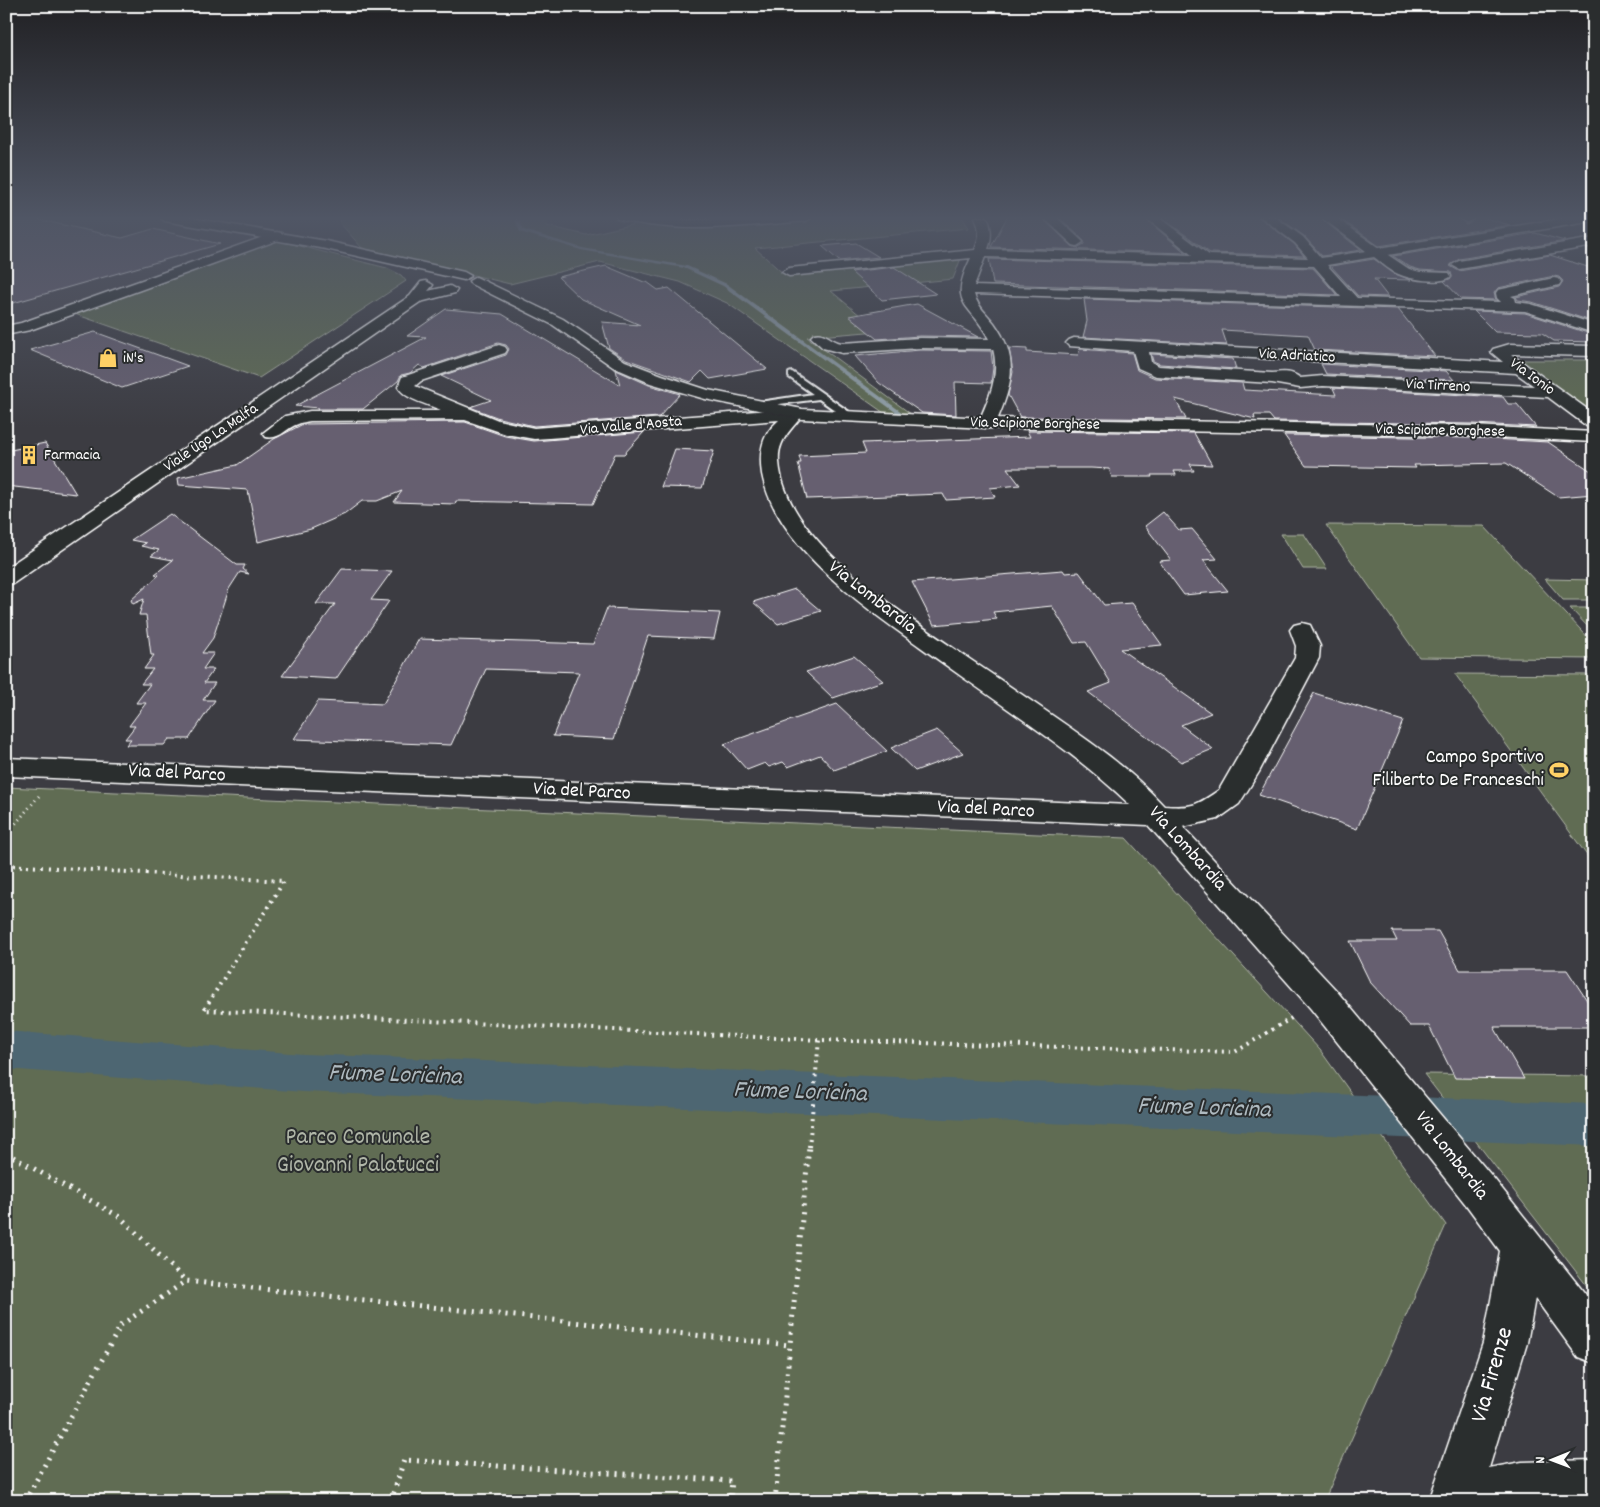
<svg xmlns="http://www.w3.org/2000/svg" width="1600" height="1507" font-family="Dekko,sans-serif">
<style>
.built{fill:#494650}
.green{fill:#616c52;stroke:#b0b6a8}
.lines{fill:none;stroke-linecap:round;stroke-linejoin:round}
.stream{fill:#94a3aa;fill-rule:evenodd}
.canal{fill:#4d6672;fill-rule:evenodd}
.building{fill:#665e6f;stroke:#fff}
.service-casing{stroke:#fff;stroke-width:4}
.minor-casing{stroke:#fff;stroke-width:3}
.tertiary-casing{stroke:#fff;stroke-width:3}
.secondary-casing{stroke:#fff;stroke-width:3}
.path-far2{stroke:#fff;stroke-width:3;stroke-dasharray:1 4;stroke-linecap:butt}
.path-far1{stroke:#fff;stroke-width:4;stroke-dasharray:2 5;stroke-linecap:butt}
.path{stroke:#fff;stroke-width:5;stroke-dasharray:2 6;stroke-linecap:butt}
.service{fill:#2a2d2e;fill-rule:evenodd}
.minor{fill:#2a2d2e;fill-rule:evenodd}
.tertiary{fill:#2a2d2e;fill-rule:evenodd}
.secondary{fill:#2a2d2e;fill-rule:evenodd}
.labels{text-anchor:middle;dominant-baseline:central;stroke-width:4;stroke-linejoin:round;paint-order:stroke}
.far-street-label{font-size:16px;fill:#fff;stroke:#2a2d2e}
.far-poi-label{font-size:16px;fill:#fff;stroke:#2a2d2e;text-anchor:start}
.street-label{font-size:20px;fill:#fff;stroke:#2a2d2e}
.poi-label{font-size:20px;fill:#fff;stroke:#2a2d2e;text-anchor:end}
.near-park-label{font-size:24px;fill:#b0b6a8;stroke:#2a2d2e}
.near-street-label{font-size:24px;fill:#fff;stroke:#2a2d2e}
.near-water-label{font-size:25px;font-style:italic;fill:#afbac0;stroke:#2a2d2e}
</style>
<rect width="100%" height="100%" fill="#3c3c42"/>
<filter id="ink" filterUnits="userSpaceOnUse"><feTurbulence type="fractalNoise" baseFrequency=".02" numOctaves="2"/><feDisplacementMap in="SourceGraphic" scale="10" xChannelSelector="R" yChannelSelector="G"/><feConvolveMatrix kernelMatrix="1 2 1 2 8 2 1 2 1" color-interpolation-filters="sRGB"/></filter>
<g filter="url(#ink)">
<path class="built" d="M6,217H149L272,239L6,337Z"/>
<g class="green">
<path d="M344,217H545L547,226L586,235L639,223L714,226L830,217H962L969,228L755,248L786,276L961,258L953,279L831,291L879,331L807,337L915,417L887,415L727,303L680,282L600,262L510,284L362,248L339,222Z"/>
<path d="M272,239L387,268L401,275L406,281L259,378L72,313Z"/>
<path d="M1521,360H1594V413Z"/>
<path d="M1326,525L1484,526L1594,644V659L1419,657Z"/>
<path d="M1281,534H1304L1327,569H1303Z"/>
<path d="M1545,579L1594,580V600H1563Z"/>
<path d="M1570,608H1594V629H1590Z"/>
<path d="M1455,674L1594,675V865Z"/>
<path d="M6,787L1126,838L1320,1050L1446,1225L1324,1501H6Z"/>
<path d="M1424,1074L1594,1076V1295Z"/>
</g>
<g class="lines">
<path class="stream" d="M514,217H518L524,230L582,248L687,266L727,284L903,413L898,414L723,286L684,268L581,250L520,232Z"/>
<path class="canal" d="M6,1031L304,1054L1594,1104V1146L304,1092L6,1069Z"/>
</g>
<g class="building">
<path d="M6,217H27L122,238L153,229L220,244L6,305Z"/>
<path d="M1007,217H1041L1072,246L1077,248L1084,244V241L1059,217H1143L1186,253L991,247Z"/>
<path d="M1161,217H1259L1294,244L1304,256L1210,253Z"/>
<path d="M1278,217H1319L1361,250L1322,256L1304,236Z"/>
<path d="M1338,217H1456L1466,224L1474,220V217H1482L1510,225L1379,246Z"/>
<path d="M1535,233L1565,241L1459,259L1450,266L1459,271L1550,255L1594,269V322L1532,302L1518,300L1516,297L1559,287L1563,281L1559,277L1554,276L1498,288L1494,293L1496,300L1461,299L1444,281L1452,278L1451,272L1420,270L1410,267L1393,256Z"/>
<path d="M856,243L879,257L839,261L822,246Z"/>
<path d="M989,259L1313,268L1337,295L993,284Z"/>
<path d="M1374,259L1393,273L1411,280L1374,279L1388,297L1358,296L1331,266Z"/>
<path d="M606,266L644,282H647L658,290L669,288L767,369L710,379L702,371L691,382L626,359L609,348L602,322L640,325L581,299L558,277Z"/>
<path d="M894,267L936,294L882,300L851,272Z"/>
<path d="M1084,299L1398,309L1435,356L1315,350L1308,335L1222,330L1227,345L1083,337L1087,321Z"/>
<path d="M917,304L978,337L920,336L877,339L849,316Z"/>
<path d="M446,309L502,314L620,385L616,370L649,385L680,394L659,417L534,426L499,418L470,407L491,400L441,376L506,355L509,349L506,345L498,343L424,368L419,365L410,373L401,375L398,381L363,409H317L319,408L295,406L426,337L407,336Z"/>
<path d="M1474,311L1525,313L1594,335V342L1554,341L1542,333L1495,332Z"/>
<path d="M95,332L188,366L122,388L30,350Z"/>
<path d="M1009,348L1027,349V352L1078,355L1080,349L1132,353L1137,370L1155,378L1242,383L1244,390L1336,395L1333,388L1503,397L1508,404H1517L1536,427L1473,424L1274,421L1269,415H1254L1255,419L1175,399L1186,419L1020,417L1008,395L1013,372Z"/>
<path d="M920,350L991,351L993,368L991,383L955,382L956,415L922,413L879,383L855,356Z"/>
<path d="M1151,354L1233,359L1236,369L1160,364L1153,361Z"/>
<path d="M1321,364L1446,371L1454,380L1326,374Z"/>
<path d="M465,422L505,436L534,441L644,432L624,454H615L593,504L456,501L455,504L394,502L402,491L377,501H362L345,514L311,529L258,542L248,490L179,485L178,478L237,465L274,439L303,424Z"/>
<path d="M1027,431L1194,433L1212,465L1190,464L1194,471H1174L1176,475H1151L1152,477H1112L1109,469L1091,468H1007L1020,485L990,488L995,497L946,500L943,494L807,499L798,463H801L799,456L866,453L862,443L1030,437Z"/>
<path d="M1284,435L1473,438L1548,442L1594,473V494L1558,497L1506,463L1414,465L1416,468L1306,466Z"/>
<path d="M45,443L76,494L6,486V451Z"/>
<path d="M675,449L714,451L702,488L661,487Z"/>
<path d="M1163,512L1179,530L1192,529L1217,559L1203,560L1228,591L1184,595L1159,561L1171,560L1145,526Z"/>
<path d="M170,514L237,565H245L243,569L249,574L240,572L229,589L213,638L202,653H214L203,669H214L204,683H215L203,700H215L189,739H169L164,745H126L131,739H125L135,726H129L146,703H136L150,684H141L153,669H144L154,655H151L146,615H139L144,599L133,604L131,600L159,575L155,574L173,560L151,556L159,550L141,546L146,543L131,540Z"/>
<path d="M342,569L392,571L371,600L389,601L336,679L282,676L335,604H316Z"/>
<path d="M1063,570L1065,573L1079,572L1104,605L1132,603L1162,645L1120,649L1211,713L1181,725L1213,749L1181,762L1088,692L1111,683L1086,642L1074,643L1052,606L993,612L997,619L934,625L912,582Z"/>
<path d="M795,589L821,611L778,624L753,602Z"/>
<path d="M607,608L720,613L714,639L648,636L614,739L553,736L579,672L486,669L451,745L294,739L318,701L383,704L419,639L593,644Z"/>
<path d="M854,656L883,681L833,698L806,672Z"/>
<path d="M1314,693L1403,721L1357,829L1259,795Z"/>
<path d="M837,704L887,751L834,770L820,755L788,767L783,762L769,767L765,763L747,770L724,744Z"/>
<path d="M937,730L963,753L915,771L891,748Z"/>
<path d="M1392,931H1438L1460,970H1567L1594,1011V1027H1494L1524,1079L1455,1078L1429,1026H1410L1370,982L1350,941H1397Z"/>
</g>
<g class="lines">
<g class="service-casing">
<path id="service" d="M792,372L855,416V420H849L819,399L756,407L754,405L759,402L813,394L789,377V373Z"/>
</g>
<g class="minor-casing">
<g id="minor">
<path d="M616,217L691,220L812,217L806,221C744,226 679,235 618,219Z"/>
<path d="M975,217H987C992,228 992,238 988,249L1192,255L1145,217H1158L1209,255L1308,258L1295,243L1261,217H1275L1303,237L1321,258L1366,251L1321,217H1335L1379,248L1572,217H1594V221L1388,255L1409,269L1420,272L1449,273L1451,276C1443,285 1411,279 1401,275C1391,272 1382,263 1374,257L1327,265L1357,298L1501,302L1497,298L1496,293L1498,290L1554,278L1559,279L1561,282L1559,285L1511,296L1515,298L1516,302L1531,304L1594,324V333L1525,311L974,294C977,306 987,314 994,323C1020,359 1012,385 996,423L993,427L987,428L981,427L978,423C989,399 1000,375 993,349L920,348L842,353L823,348L811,337L814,334C825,331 830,341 842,343L920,338L989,339C970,301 947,307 971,258L789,276L782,272L789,268L975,250C980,238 980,229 975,217ZM985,257L1314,266L1341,297L974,286Z"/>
<path d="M1043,217H1056L1083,242L1077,246L1073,245Z"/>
<path d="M1458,217H1472L1473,218L1467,222Z"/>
<path d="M277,232L281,233L283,236L281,239L30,330L6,335V326L21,323Z"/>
<path d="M1594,238V246L1459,269L1452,265L1459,261Z"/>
<path d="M1074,338L1503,362L1491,352L1493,349L1510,344L1594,346V356L1511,354L1594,414V428L1588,427L1548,397L1323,386L1300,388L1272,383L1156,376L1138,368L1133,351L1069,346L1066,343L1069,340ZM1149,352L1516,373L1534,386L1323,376L1300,378C1292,371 1284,372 1272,373L1159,366L1151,362Z"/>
<path d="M499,345L505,347L507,350L505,353L421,381L415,386L498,420L534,428L795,408L801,409L804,413C793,429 777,439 779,462C785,542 899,610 959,652C1003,682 1047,711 1090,742C1117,761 1142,782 1164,806C1192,808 1196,806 1219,790L1295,658L1296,646L1290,630L1294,625L1302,623L1310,625L1320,646L1319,658L1259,772L1239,804L1218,819L1183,827L1335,989L1495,1180L1594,1305V1363L1578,1357L1535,1298L1527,1343L1489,1468L1522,1462L1594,1460V1501H1429L1483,1343L1500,1251L1467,1206L1311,1009L1148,825L6,776V758L1130,805C1092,768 1049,738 1005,707C977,687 948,667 919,646C863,606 776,546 762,474C760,461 760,446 767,434C770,428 775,424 779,420L549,438L534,439L506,434L465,420L310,421C306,422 302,422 298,424C286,428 280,440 266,437L263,433L285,416L310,411H443C429,404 407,401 398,387L402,377Z"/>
</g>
</g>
<g class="tertiary-casing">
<path id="tertiary" d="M426,281L433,285L428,291L450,286L457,290L455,293L420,302L14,583L6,585V568L410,296L421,282Z"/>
</g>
<g class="secondary-casing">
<g id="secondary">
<path d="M159,217H186L326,241L464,272L471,276L464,280L326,249L165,221Z"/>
<path d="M476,277L563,319L625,361L662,375L708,390L802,409L987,418L1473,426L1594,432V442L1473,436L987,428L802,419L705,399L650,383L613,367L553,325L471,284L469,281Z"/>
</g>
</g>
<path class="path-far2" d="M6,835L39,796"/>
<g class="path-far1">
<path d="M6,865L284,881L204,1010L819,1040L1235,1052L1295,1016"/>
<path d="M809,1147L819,1040"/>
</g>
<g class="path">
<path d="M6,1153L120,1217L186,1281L789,1345"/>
<path d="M6,1499L18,1501"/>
<path d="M25,1501L121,1325L186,1281"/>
<path d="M391,1501L404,1460L732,1481L730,1501"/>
<path d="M775,1501L809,1146"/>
</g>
<use href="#service" class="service"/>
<use href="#minor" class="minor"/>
<use href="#tertiary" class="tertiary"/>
<use href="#secondary" class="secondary"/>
</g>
</g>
<linearGradient id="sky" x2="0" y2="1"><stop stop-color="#212124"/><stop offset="0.51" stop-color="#505665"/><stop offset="1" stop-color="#505665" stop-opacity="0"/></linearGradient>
<rect width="1600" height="428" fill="url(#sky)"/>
<defs>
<g id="shop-bare" transform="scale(1.5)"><path d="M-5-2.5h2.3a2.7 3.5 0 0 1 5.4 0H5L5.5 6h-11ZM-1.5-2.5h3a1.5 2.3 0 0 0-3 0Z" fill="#ffd166" stroke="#2a2d2e" stroke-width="2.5" paint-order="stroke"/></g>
<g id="building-bare" transform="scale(1.5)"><path d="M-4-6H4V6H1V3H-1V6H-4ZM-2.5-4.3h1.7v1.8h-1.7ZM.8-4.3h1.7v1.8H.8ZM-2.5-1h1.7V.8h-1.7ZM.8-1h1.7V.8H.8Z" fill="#ffd166" stroke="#2a2d2e" stroke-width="2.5" paint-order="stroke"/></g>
<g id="stadium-bare" transform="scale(1.5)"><path d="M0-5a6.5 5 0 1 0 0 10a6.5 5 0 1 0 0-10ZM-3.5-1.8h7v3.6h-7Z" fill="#ffd166" stroke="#2a2d2e" stroke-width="2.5" paint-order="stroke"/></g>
</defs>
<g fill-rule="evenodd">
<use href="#shop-bare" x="108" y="358"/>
<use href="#building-bare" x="29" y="455"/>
<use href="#stadium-bare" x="1559" y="770"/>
</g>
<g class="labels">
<g class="far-street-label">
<text transform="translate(1297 356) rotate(3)">Via Adriatico</text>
<text transform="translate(1532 377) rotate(36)">Via Ionio</text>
<text transform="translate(1438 386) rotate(3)">Via Tirreno</text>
<text transform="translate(1035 424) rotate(1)">Via Scipione Borghese</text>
<text transform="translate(631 426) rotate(-5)">Via Valle d'Aosta</text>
<text transform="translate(1440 431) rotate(1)">Via Scipione Borghese</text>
<text transform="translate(211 438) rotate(-34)">Viale Ugo La Malfa</text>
</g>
<g class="far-poi-label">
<text x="123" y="358">iN's</text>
<text x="44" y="455">Farmacia</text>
</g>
<g class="street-label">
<text transform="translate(872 598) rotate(38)">Via Lombardia</text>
<text transform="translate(177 774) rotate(3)">Via del Parco</text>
<text transform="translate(582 792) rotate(3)">Via del Parco</text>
<text transform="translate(986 810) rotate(3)">Via del Parco</text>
<text transform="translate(1187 849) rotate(48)">Via Lombardia</text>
<text transform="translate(1451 1156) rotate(52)">Via Lombardia</text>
</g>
<g class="poi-label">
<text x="1544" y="758">Campo Sportivo<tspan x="1544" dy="23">Filiberto De Franceschi</tspan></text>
</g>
<g class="near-park-label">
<text x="358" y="1138">Parco Comunale<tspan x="358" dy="28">Giovanni Palatucci</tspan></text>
</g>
<g class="near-street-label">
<text transform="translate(1493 1375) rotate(-74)">Via Firenze</text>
</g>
<g class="near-water-label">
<text transform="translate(395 1076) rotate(2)">Fiume Loricina</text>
<text transform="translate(800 1093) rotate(2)">Fiume Loricina</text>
<text transform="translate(1204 1109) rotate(2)">Fiume Loricina</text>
</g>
</g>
<rect width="1600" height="1507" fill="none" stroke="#2a2d2e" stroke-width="25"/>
<rect x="12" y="12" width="1575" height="1482" fill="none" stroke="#fff" stroke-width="2" filter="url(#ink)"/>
<g transform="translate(1552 1460) rotate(269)" stroke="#2a2d2e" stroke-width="4" paint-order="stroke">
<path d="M0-4L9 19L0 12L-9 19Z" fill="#ffffff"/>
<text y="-8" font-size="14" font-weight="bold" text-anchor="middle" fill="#ffffff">N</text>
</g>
</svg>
